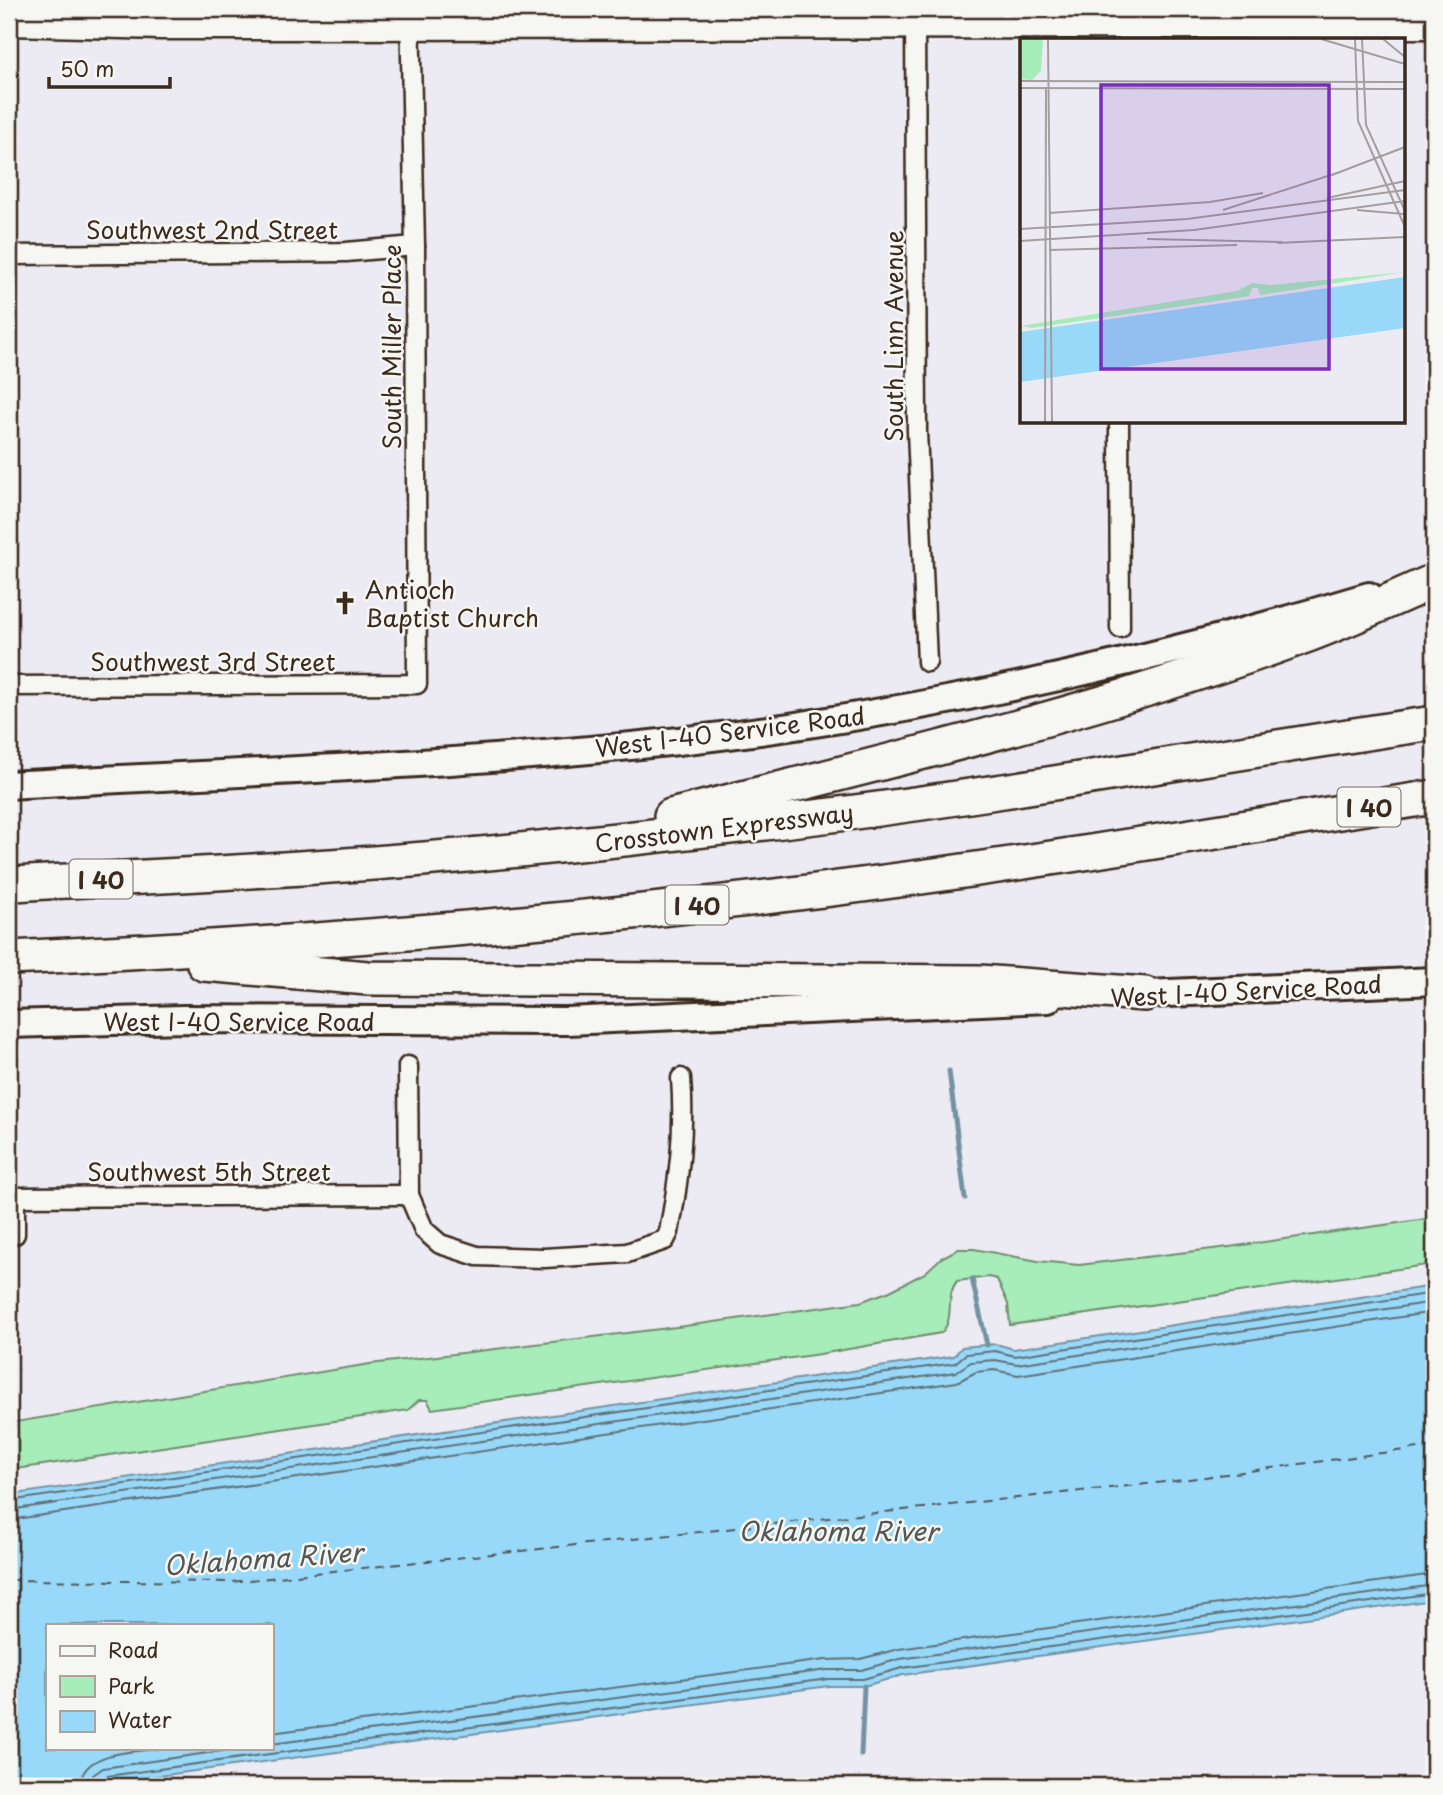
<svg xmlns="http://www.w3.org/2000/svg" width="1443" height="1795" font-family="'Playpen Sans',sans-serif">
<style>
.green{fill:#a6edba;stroke:#708c6c;stroke-width:2}
.water{fill:#98d9fa;stroke:#7393a2;stroke-width:2;fill-rule:evenodd}
.lines{fill:none;stroke-linecap:round;stroke-linejoin:round}
.shore{stroke:#607076;stroke-width:2}
.stream{stroke:#7393a2;stroke-width:5}
.ferry{stroke:#525655;stroke-width:2;stroke-dasharray:9 7;stroke-linecap:butt}
.street-casing{stroke:#3b2a1e;stroke-width:23}
.secondary-casing{stroke:#3b2a1e;stroke-width:32}
.primary-casing{stroke:#3b2a1e;stroke-width:35}
.highway-casing{stroke:#3b2a1e;stroke-width:38}
.street{stroke:#f6f6f2;stroke-width:18}
.secondary{stroke:#f6f6f2;stroke-width:26}
.primary{stroke:#f6f6f2;stroke-width:30}
.highway{stroke:#f6f6f2;stroke-width:33}
.labels{text-anchor:middle;dominant-baseline:central;stroke-width:5;stroke-linejoin:round;paint-order:stroke}
.shield{fill:#f6f6f2;stroke:#73675e;stroke-width:2}
.shield-label{font-size:23px;font-weight:bold;fill:#3b2a1e}
.street-label{font-size:24px;fill:#3b2a1e;stroke:#f6f6f2}
.poi-label{font-size:24px;fill:#3b2a1e;stroke:#f6f6f2;text-anchor:start}
.water-label{font-size:26px;font-style:italic;fill:#525655;stroke:#f6f6f2}
.inset-river{fill:none;stroke:#98d9fa;stroke-width:3.5}
.inset-road{fill:none;stroke:#a59e9e;stroke-width:2}
.view{fill:#7b2cbf;fill-opacity:0.15;stroke:#7b2cbf;stroke-width:3.5}
.inset-edge{fill:none;stroke:#3b2a1e;stroke-width:3.5}
</style>
<rect width="100%" height="100%" fill="#ecebf4"/>
<filter id="ink" filterUnits="userSpaceOnUse"><feTurbulence type="fractalNoise" baseFrequency=".0143" numOctaves="2"/><feDisplacementMap in="SourceGraphic" scale="14" xChannelSelector="R" yChannelSelector="G"/><feConvolveMatrix kernelMatrix="1 2 1 2 8 2 1 2 1" color-interpolation-filters="sRGB"/></filter>
<g filter="url(#ink)">
<path class="green" d="M1434,1218V1264L1010,1325L1008,1304L997,1279L989,1277L957,1281C944,1297 956,1319 941,1333L820,1354L432,1409L427,1400H419L408,1410L9,1470V1423L370,1364L685,1326L860,1302L890,1291L925,1273L941,1258L958,1249H974L1038,1261L1079,1265L1229,1247Z"/>
<path class="water" d="M1434,1286V1600L903,1675L864,1686H829L83,1786H9V1495L954,1356L962,1347L996,1344L1014,1349ZM47,1625H271V1748H47Z"/>
<g class="lines">
<g class="shore">
<path d="M9,1501L955,1363L966,1354L995,1351L1015,1356L1434,1293"/>
<path d="M9,1510L956,1372L971,1362L995,1360L1017,1364L1434,1302"/>
<path d="M9,1520L957,1382L976,1372L994,1370L1018,1375L1434,1312"/>
<path d="M271,1733L825,1660L860,1659L899,1649L1434,1574"/>
<path d="M271,1744L827,1670H861L900,1659L1434,1585"/>
<path d="M80,1786C81,1749 138,1752 166,1748"/>
<path d="M90,1786L93,1775L103,1768L243,1748"/>
<path d="M99,1786L101,1780L107,1776L828,1679H863L902,1668L1434,1593"/>
</g>
<g class="stream">
<path d="M949,1071L965,1198"/>
<path d="M972,1279L987,1345"/>
<path d="M861,1755L864,1686"/>
</g>
<path class="ferry" d="M9,1580L231,1582L1175,1481L1434,1446"/>
<g class="street-casing">
<g id="street">
<path d="M915,16L917,431L927,662"/>
<path d="M9,255L346,252L415,246"/>
<path d="M1119,422L1120,628"/>
<path d="M9,686L417,684L415,246L410,9"/>
<path d="M408,1066L409,1195L424,1230L440,1244L477,1256L544,1258L627,1253L665,1240L669,1232C679,1180 685,1131 681,1078"/>
<path d="M9,1197L409,1195"/>
<path d="M15,1197V1234"/>
</g>
</g>
<g class="secondary-casing">
<g id="secondary">
<path d="M9,785C269,770 531,764 789,727C985,698 1179,653 1369,596"/>
<path d="M1125,995L1434,981"/>
<path d="M9,1024L183,1019L567,1021L1048,999"/>
</g>
</g>
<g class="primary-casing">
<path id="primary" d="M9,20L161,24L1434,23"/>
</g>
<g class="highway-casing">
<g id="highway">
<path d="M671,816C885,762 1100,712 1308,635C1351,619 1392,599 1434,581"/>
<path d="M9,884C143,877 278,871 412,860C544,849 675,834 807,818C1017,793 1225,753 1434,723"/>
<path d="M9,958C275,946 542,925 807,892C1017,866 1225,830 1434,797"/>
<path d="M204,964L368,978L979,982L1145,994"/>
</g>
</g>
<use href="#street" class="street"/>
<use href="#secondary" class="secondary"/>
<use href="#primary" class="primary"/>
<use href="#highway" class="highway"/>
</g>
</g>
<defs>
<g id="church-bare" transform="scale(1.89)"><path d="M-1.2-6h2.4v3.5h3.3v2.4h-3.3V6h-2.4V-.1h-3.3v-2.4h3.3Z" fill="#3b2a1e" stroke="#f6f6f2" stroke-width="2.5" paint-order="stroke"/></g>
</defs>
<g fill-rule="evenodd">
<use href="#church-bare" x="345" y="603"/>
</g>
<g class="labels">
<g class="shield">
<rect x="1337.5" y="787.5" width="63" height="39" rx="5"/>
<rect x="69.5" y="859.5" width="63" height="39" rx="5"/>
<rect x="665.5" y="885.5" width="63" height="39" rx="5"/>
</g>
<g class="shield-label">
<text x="1369" y="807">I 40</text>
<text x="101" y="879">I 40</text>
<text x="697" y="905">I 40</text>
</g>
<g class="street-label">
<text x="212" y="229">Southwest 2nd Street</text>
<text transform="translate(893 336) rotate(-90)">South Linn Avenue</text>
<text transform="translate(391 347) rotate(-90)">South Miller Place</text>
<text x="213" y="661">Southwest 3rd Street</text>
<text transform="translate(730 731) rotate(-7)">West I-40 Service Road</text>
<text transform="translate(724 827) rotate(-7)">Crosstown Expressway</text>
<text transform="translate(1246 990) rotate(-3)">West I-40 Service Road</text>
<text x="239" y="1021">West I-40 Service Road</text>
<text x="209" y="1171">Southwest 5th Street</text>
</g>
<g class="poi-label">
<text x="365" y="589">Antioch<tspan x="365" dy="28">Baptist Church</tspan></text>
</g>
<g class="water-label">
<text x="838" y="1530">Oklahoma River</text>
<text transform="translate(263 1558) rotate(-4)">Oklahoma River</text>
</g>
</g>
<g transform="translate(1020 38)">
<rect width="385" height="385" fill="#ecebf4"/>
<path d="M0,1H23L21,33L12,42L0,41ZM385,234L240,257L238,250H232L229,258L210,261L12,290L0,288L217,253L232,245L251,247Z" fill="#a6edba"/>
<path d="M385,239V290L0,344V294Z" fill="#98d9fa"/>
<path class="inset-river" d="M0,297H23M33,297H117L385,265"/>
<path class="inset-road" d="M28,1L32,384M301,1L385,26M335,1L338,83L385,189M342,1L346,87L385,173M363,1L385,19M0,43L385,44M0,50L385,51M312,137L385,109M307,160L385,143M203,172L317,135M337,172L384,176M29,175L190,164L243,155M0,191L167,181L385,152M127,201L262,204M0,203L174,192L385,163M257,205L385,199M29,212L217,207M25,384L26,51"/>
<path class="view" d="M81,47H309V331H81Z"/>
<rect width="385" height="385" class="inset-edge"/>
</g>
<rect width="1443" height="1795" fill="none" stroke="#f6f6f2" stroke-width="35"/>
<rect x="18" y="18" width="1408" height="1760" fill="none" stroke="#3b2a1e" stroke-width="2.5" filter="url(#ink)"/>
<rect x="46" y="1624" width="228" height="126" fill="#f6f6f2" stroke="#aba49d" stroke-width="2"/>
<rect x="60" y="1646" width="35" height="10" fill="#f6f6f2" stroke="#aba49d" stroke-width="2"/>
<text x="108" y="1658" font-size="21" fill="#3b2a1e">Road</text>
<rect x="60" y="1676" width="35" height="21" fill="#a6edba" stroke="#aba49d" stroke-width="2"/>
<text x="108" y="1694" font-size="21" fill="#3b2a1e">Park</text>
<rect x="60" y="1711" width="35" height="21" fill="#98d9fa" stroke="#aba49d" stroke-width="2"/>
<text x="108" y="1728" font-size="21" fill="#3b2a1e">Water</text>
<path d="M49 77v10h121v-10" fill="none" stroke="#3b2a1e" stroke-width="3.5"/>
<text x="60" y="77" font-size="21" fill="#3b2a1e" stroke="#f6f6f2" stroke-width="5" paint-order="stroke">50 m</text>
</svg>
